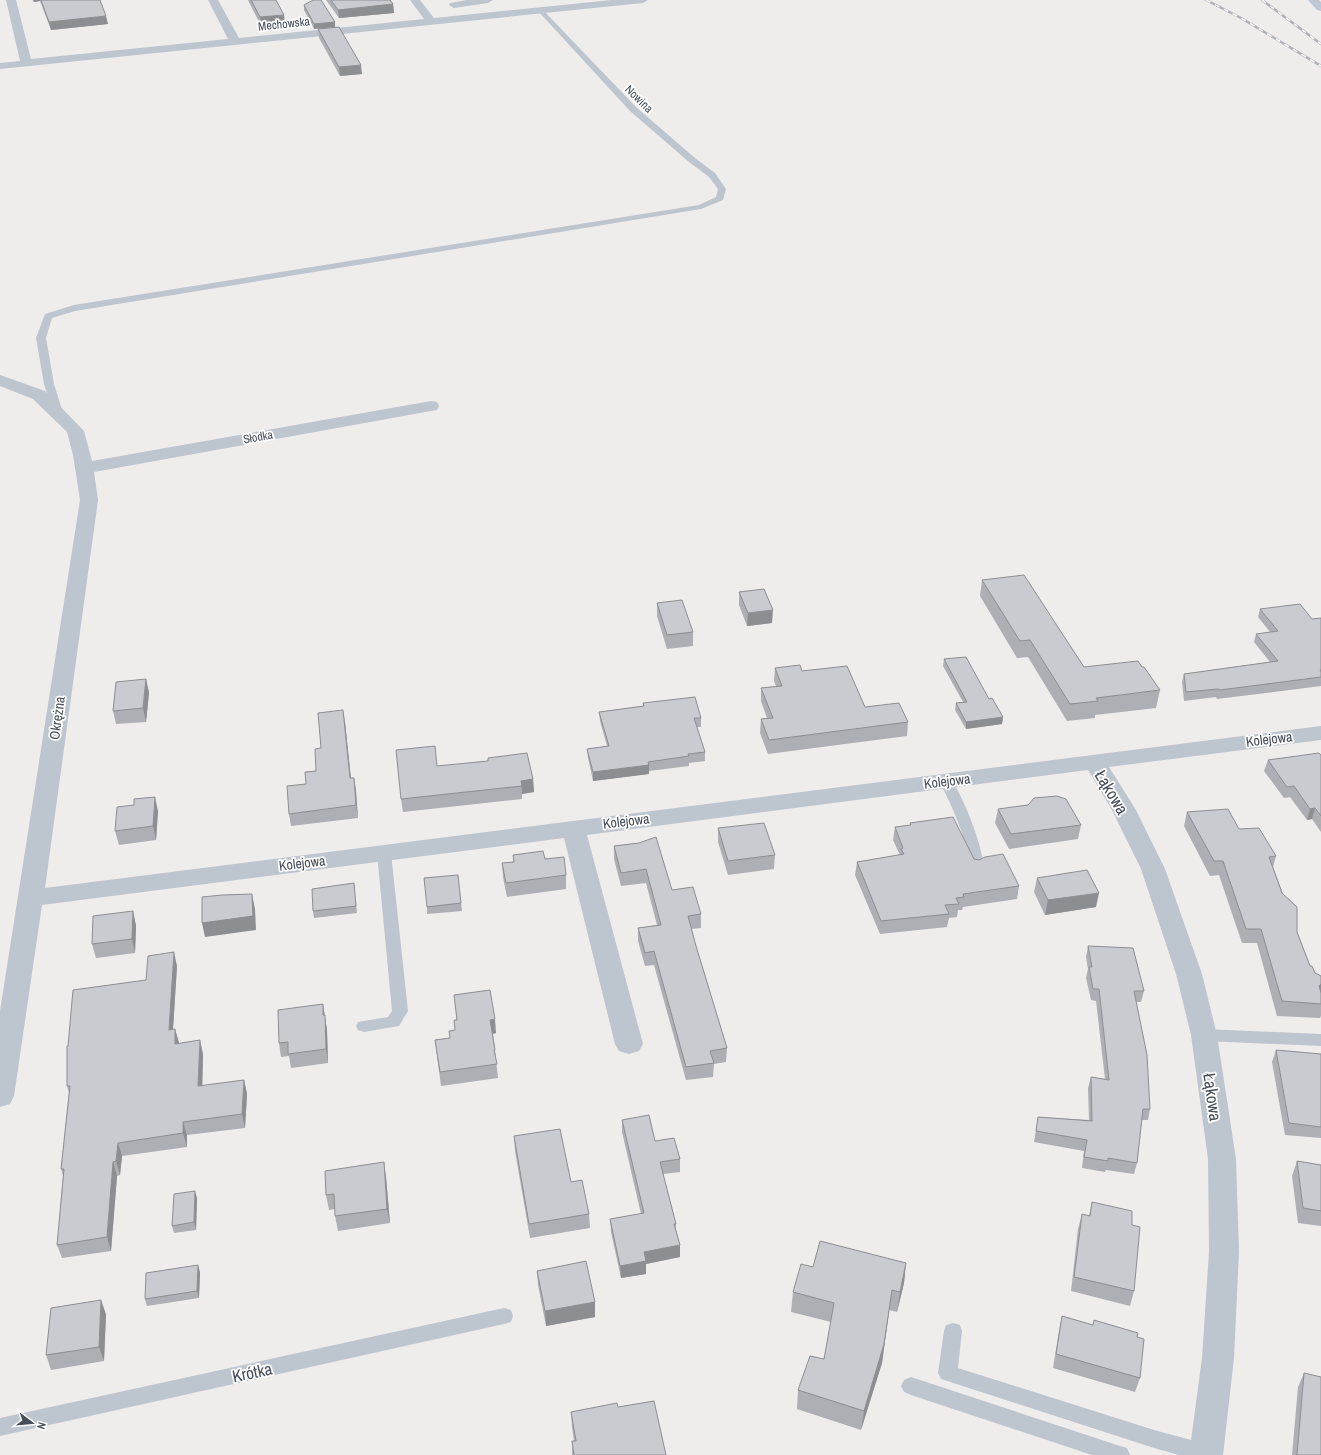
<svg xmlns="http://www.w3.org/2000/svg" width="1321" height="1455" font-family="'Archivo Narrow',sans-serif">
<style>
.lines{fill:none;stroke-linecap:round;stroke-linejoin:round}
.service{fill:#bdc5ce;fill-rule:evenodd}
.minor{fill:#bdc5ce;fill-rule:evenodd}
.secondary{fill:#bfc8d5;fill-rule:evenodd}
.rail-casing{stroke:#afb1b7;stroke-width:2.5}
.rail{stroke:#fff;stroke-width:1.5;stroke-dasharray:5;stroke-linecap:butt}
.wall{fill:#adafb4}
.shaded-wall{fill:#8d8e92}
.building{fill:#c9cbd1;stroke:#8d8e92}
.labels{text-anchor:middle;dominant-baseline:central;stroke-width:3.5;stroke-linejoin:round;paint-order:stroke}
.far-street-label{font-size:12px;fill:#454e59;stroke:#fff}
.street-label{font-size:14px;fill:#454e59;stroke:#fff}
.near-street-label{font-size:17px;fill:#454e59;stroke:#fff}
</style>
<rect width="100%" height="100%" fill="#efecec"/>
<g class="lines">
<g class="service">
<path d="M538,9H542L636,107L695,158L715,173L726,189L723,200L701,209L75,311L52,318L46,338L54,384L63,413L62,415H54L44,384L36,338L45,314L74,305L699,205L716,197L718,189L709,177L689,162L630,111L538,11Z"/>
<path d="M946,777L951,778L953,781C967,808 979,836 984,866L982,869L977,871L972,869C967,861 966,844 962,833C956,815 948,798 939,781L941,778Z"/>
<path d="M384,848L389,850L391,853L408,1011L399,1026L364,1032L358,1030L356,1026L358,1022L388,1017L392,1011L377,853L379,850Z"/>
<path d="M1204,1029L1321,1034V1046L1204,1041L1198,1039L1196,1035L1198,1031Z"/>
<path d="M504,1308L511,1310L513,1316L511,1322L504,1324L0,1436V1418Z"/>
<path d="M953,1323L960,1325L962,1331L958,1368L1154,1430L1206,1444L1213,1446L1216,1453L1215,1455H1179L1154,1448L941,1379L938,1373L944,1331L946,1325Z"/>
<path d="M911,1377L1120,1446L1127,1448L1130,1455H1092L911,1395L904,1392L901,1386L904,1380Z"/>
</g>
<g class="minor">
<path d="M6,0H16L31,59L228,39L208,0H218L239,38L424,19L410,0H420L434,18L612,0H648L643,3L0,69V63L20,61Z"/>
<path d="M467,0H493L488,3L454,8L449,5L450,3Z"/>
<path d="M0,375L45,391L84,431L92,461L431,401L437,402L439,406L437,410L431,411L94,472L98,500L45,888L1321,726V740L1109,767L1136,810L1165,869L1202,974L1217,1035L1236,1159L1239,1252L1234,1358L1223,1455H1189L1202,1358L1209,1252L1208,1159L1191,1035L1176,974L1141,869L1112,810L1088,770L587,835L643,1044L639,1051L629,1054L619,1051L615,1044L564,838L42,905L14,1096L10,1104L0,1107V1011L80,500L73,455L67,432L33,399L0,386Z"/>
</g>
<path class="secondary" d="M1308,0H1319L1321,2V11L1317,10Z"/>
<g class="rail-casing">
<g id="rail">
<path d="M1206,0L1241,18L1321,66"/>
<path d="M1262,0L1321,44"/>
</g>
</g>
<use href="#rail" class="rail"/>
</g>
<g class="wall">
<path d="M33,0H100L108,24L51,30L40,1L34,2Z"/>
<path d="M248,0H276L285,23L261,26Z"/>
<path d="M326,0H390L393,4L394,13L339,18Z"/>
<path d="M304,5L335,22V27L314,29L304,10Z"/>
<path d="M318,29L362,74L340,76L319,38Z"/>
<path d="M982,580L1084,667H1142L1160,690L1156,708L1095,715V718L1067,721L1028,657L1017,658L980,596Z"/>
<path d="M739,592L772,623L747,626L739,605Z"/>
<path d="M657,603L693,632V646L667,649L657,616Z"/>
<path d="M1260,609L1312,619L1321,618V686L1217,699L1216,697L1184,701L1182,682L1184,674L1270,662L1254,642L1256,634L1270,632L1258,617Z"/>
<path d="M944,659L989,699L1003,717L1002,724L966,729L955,710L956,703L963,702L943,666Z"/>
<path d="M775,668L802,671L865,707L908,722L907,736L768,754L760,733L761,719L767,718L761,701V688L776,686L774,681Z"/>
<path d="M146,679L149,693L146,722L116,724L113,711Z"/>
<path d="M643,703L701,718V727H697L705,752V761L689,763V766L649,771V774L593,781L588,758L587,749L607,746L600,721L599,712L643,706Z"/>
<path d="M345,722L351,778H354L358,818L291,826L289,814L306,784L316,771L321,748Z"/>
<path d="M1321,755V832L1312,819L1307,820L1290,797L1284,798L1264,771L1268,760Z"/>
<path d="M437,766L533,779L534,792L522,794V799L403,812L401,799Z"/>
<path d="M998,809L1081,825L1078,839L1009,849L995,823Z"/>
<path d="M158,811L156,840L119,845L115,831Z"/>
<path d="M1187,812L1239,829L1276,856L1273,867L1310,966L1315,973L1321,976V1016L1320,1018L1277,1016L1257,943H1242L1219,875L1210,876L1184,826Z"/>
<path d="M910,823L974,859L1019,886L1017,899L963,907L962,910H958L957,917L949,918L947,927L880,934L855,875L857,862L900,855L893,840L895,827L910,825Z"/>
<path d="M718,828L775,855L774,869L728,875L718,842Z"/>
<path d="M639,843L672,890L701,914V928L691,929L696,946L727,1048L726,1062L714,1064L713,1077L686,1080L654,965L645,966L638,941V928L657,925L646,883L621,886L614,859V846Z"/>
<path d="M513,855L545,859L566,875V889L507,897L503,877L502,863L513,862Z"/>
<path d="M458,875L462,911L427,914V907Z"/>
<path d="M1037,878L1096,907L1045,915L1034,892Z"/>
<path d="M354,883L357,913L314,918L313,911Z"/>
<path d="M133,911L136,926L135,953L96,958L92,944Z"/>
<path d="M1088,946L1144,991L1141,1002H1136L1150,1109L1148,1120H1142L1137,1163L1134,1174L1106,1170L1105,1172L1082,1168L1084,1151L1034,1142L1038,1117L1089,1120L1088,1088L1091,1077L1105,1079L1096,1001L1091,1000L1086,978L1088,969L1086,957Z"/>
<path d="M177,966L173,1030L175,1029L179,1043L203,1054L202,1086L244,1080L247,1094L245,1128L187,1135V1147L122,1156L120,1175L117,1176L111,1251L62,1258L57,1245L63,1176L61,1169L69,1093L67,1086L68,1046L146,980Z"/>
<path d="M454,995L496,1033L493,1034L495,1050L498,1078L441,1086L435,1040L450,1038L449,1031L455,1030L457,1020Z"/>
<path d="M323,1004L327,1030L328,1063L291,1068L289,1056L281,1057L279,1043Z"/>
<path d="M1276,1050L1321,1054V1138L1285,1135L1272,1062Z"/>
<path d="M622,1120L680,1159V1172L663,1174L676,1224V1230L680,1245V1257L646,1264V1274L621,1278L611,1232L610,1219L641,1214L622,1132Z"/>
<path d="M514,1136L571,1182L589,1214L590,1228L530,1238L515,1151Z"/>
<path d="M1297,1161L1321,1165V1226L1298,1223L1292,1176Z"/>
<path d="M386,1177L390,1223L338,1231L335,1216V1209L329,1210L326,1195Z"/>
<path d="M197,1198L196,1230L174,1233L172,1226Z"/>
<path d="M1092,1202L1134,1291L1130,1306L1071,1291L1078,1229L1082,1214L1089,1216Z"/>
<path d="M906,1263L904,1283L897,1312L889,1310L882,1363L861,1430L797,1409L798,1390L824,1359L831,1322L791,1312L793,1292L813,1267Z"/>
<path d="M537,1271L595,1302V1317L546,1326L538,1285Z"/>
<path d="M200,1272L199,1298L147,1306L145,1299Z"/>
<path d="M106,1314L104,1361L51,1370L46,1355Z"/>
<path d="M1062,1316L1093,1325L1094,1320L1137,1337L1140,1378L1135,1392L1053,1368L1059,1331Z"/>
<path d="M1304,1373L1321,1455H1292L1298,1387Z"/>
<path d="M618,1407L666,1455H572V1441H574L572,1427L571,1412Z"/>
</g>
<g class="shaded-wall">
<path d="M33,0H40V1L34,2Z"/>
<path d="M393,4L394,13L339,18L338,10Z"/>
<path d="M284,15L285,23L261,26L260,17Z"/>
<path d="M106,16L108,24L51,30L49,22Z"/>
<path d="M335,22V27L314,29V24Z"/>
<path d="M361,65L362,74L340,76L339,67Z"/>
<path d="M773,610L772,623L747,626L748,613Z"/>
<path d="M146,679L149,693L146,722L143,708Z"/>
<path d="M343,710L345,722L352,790L350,778Z"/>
<path d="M1003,717L1002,724L966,729V722Z"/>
<path d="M649,765V774L593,781V772Z"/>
<path d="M354,778L356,790L358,818L356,805Z"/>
<path d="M533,779L534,792L522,794L521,781Z"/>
<path d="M155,797L158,811L156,840L153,826Z"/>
<path d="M1315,808L1312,819L1307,820L1310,809Z"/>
<path d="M1099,893L1096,907L1045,915L1048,900Z"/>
<path d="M252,894L255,909L256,930L205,937L202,923Z"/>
<path d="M133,911L136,926L135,953L132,939Z"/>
<path d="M174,952L177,966L172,1044L169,1030Z"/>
<path d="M1321,984V994L1319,986Z"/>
<path d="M323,1004L327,1030L328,1063L326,1049Z"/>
<path d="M495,1019L496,1033L492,1034L490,1020Z"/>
<path d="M175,1029L179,1043L175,1044Z"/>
<path d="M200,1040L203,1054L202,1100L198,1086Z"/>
<path d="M244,1080L247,1094L245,1128L242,1114Z"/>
<path d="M183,1122L187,1135V1147L183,1133Z"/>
<path d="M118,1143L122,1156L120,1175L116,1161Z"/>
<path d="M113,1162L117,1176L111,1251L107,1237Z"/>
<path d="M384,1162L386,1177L390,1223L387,1209Z"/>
<path d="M195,1191L197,1198L196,1230L194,1222Z"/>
<path d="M680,1245V1257L646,1264V1274L621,1278L620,1266L644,1252Z"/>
<path d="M906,1263L904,1283L897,1312L900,1292Z"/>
<path d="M198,1265L200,1272L199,1298L197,1291Z"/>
<path d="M892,1290L882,1363L861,1430L864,1411Z"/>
<path d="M101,1300L106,1314L104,1361L99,1347Z"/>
<path d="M595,1302V1317L546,1326L545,1311Z"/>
</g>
<g class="building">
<path d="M41,0H100L106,16L49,22Z"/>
<path d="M251,0H276L284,15L260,17Z"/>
<path d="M313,0H321L335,22L314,24L304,5Z"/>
<path d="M331,0H390L393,4L338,10Z"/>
<path d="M339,27L361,65L339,67L318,29Z"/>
<path d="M1024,575L1084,667L1138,661L1142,667H1144L1160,690L1096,698L1098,701L1070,704L1030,640L1020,641L982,580Z"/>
<path d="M764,589L773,610L748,613L739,592Z"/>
<path d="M682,600L693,632L667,635L657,603Z"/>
<path d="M1300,604L1312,619L1321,618V670H1320L1321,672V677L1220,690L1218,689L1186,692L1184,674L1278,661L1256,634L1278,631L1260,609Z"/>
<path d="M966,657L989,699L992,698L1003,717L966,722L956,703L967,702L944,659Z"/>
<path d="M800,665L802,671L847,666L865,707L899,703L908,722L769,740L761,719L773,718L761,688L782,686L775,668Z"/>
<path d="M146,679L143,708L113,711L116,682Z"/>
<path d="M695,697L701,718H694L705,752L688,754L689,756L648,762L649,765L593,772L587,749L609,746L599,712L644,706L643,703Z"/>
<path d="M343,710L350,778H354L356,805L289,814L287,786L306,784L305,772L316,771L315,749L321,748L318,713Z"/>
<path d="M435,746L437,766L488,761V758L527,753L533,779L521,781L522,786L401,799L396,750Z"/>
<path d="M1319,753L1321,755V816L1315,808L1310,809L1294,786L1287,787L1268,760Z"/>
<path d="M1057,796L1066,799L1081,825L1011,834L998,809L1028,805L1034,798Z"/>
<path d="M155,797L153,826L115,831L117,807L134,805V799Z"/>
<path d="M1228,809L1239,829L1259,828L1276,856L1269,857L1282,893L1297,907V932L1310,966H1312L1315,973L1321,976V984L1319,986L1321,993V1004L1282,1001L1261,929H1246L1223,861H1214L1187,812Z"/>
<path d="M953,817L974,859L979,860L985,857L1003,854L1019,886L963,894L964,897L956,898L959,904L945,905L949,914L881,921L857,862L904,854L901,849L903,848L895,827L911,825L910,823Z"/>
<path d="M764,823L775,855L728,861L718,828Z"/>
<path d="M656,837L672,890L693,887L701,914L688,916L696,946L727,1048L710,1051L714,1063L686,1067L654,951L645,953L638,928L661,925L646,869L621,873L614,846L639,843Z"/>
<path d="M543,851L545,859L564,857L566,875L506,883L502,863L514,862L513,855Z"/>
<path d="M1087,870L1099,893L1048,900L1037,878Z"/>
<path d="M458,875L461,903L427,907L424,878Z"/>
<path d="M354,883L356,906L313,911L312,889Z"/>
<path d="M252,894L253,916L202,923V897L222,895Z"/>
<path d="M133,911L132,939L92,944L93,916Z"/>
<path d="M1088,946L1133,948L1144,991H1134L1147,1055L1150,1109H1143L1137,1163L1108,1158V1161L1084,1157L1087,1140L1036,1131L1038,1117L1092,1121L1091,1077L1109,1080L1099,989H1093L1089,967H1092Z"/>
<path d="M174,952L169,1030L175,1029V1044L200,1040L198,1086L244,1080L242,1114L183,1122V1133L118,1143L116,1161L113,1162L107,1237L57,1245L64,1169H61L70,1086H67V1046H68L73,990L146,980L148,956Z"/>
<path d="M490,990L495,1019L490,1020L495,1050H494L497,1064L440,1072L435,1040L450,1038L449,1031L455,1030L454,1020H457L454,995Z"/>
<path d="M323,1004V1015H325L326,1049L288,1054V1042L279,1043L278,1010Z"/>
<path d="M1276,1050L1321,1054V1127L1289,1123Z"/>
<path d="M649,1115L655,1141L674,1138L680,1159L660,1162L676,1224H674L680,1245L644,1252L646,1261L620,1266L610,1219L644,1213L622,1120Z"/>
<path d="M560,1129L571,1182L582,1180L589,1214L529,1224L514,1136Z"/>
<path d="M1297,1161L1321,1165V1211L1303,1208Z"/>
<path d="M384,1162L387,1209L335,1216L334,1194L326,1195L325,1171Z"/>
<path d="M195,1191L194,1222L172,1226L174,1194Z"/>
<path d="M1092,1202L1132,1211V1225L1140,1227L1134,1291L1074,1277L1082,1214L1090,1216Z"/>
<path d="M820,1241L906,1263L900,1292L892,1290L884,1344L864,1411L798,1390L810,1356L824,1359L834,1303L793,1292L801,1264L813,1267Z"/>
<path d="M586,1261L595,1302L545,1311L537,1271Z"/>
<path d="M198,1265L197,1291L145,1299L146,1273Z"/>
<path d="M101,1300L99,1347L46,1355L51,1308Z"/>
<path d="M1062,1316L1093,1325L1094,1320L1138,1333L1137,1337L1144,1339L1140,1378L1056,1354Z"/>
<path d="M1304,1373L1321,1377V1455H1297Z"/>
<path d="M654,1401L666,1455H574L572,1441H576L571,1412L617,1403L618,1407Z"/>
</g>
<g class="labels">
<g class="far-street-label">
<text transform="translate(284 24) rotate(-6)">Mechowska</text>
<text transform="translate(639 99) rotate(44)">Nowina</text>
<text transform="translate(258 437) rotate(-10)">Słodka</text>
</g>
<g class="street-label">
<text transform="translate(57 718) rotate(-82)">Okrężna</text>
<text transform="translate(1269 739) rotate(-7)">Kolejowa</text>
<text transform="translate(947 781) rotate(-7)">Kolejowa</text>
<text transform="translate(626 821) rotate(-7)">Kolejowa</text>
<text transform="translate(302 863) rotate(-7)">Kolejowa</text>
</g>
<g class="near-street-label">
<text transform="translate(1112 792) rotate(59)">Łąkowa</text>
<text transform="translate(1213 1097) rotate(82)">Łąkowa</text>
<text transform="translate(252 1372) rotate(-12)">Krótka</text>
</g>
</g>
<g transform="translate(32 1423) rotate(106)" stroke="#ffffff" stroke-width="3" paint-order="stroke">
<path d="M0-3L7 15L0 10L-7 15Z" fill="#454e59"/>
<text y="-6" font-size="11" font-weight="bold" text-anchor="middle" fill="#454e59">N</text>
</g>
</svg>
